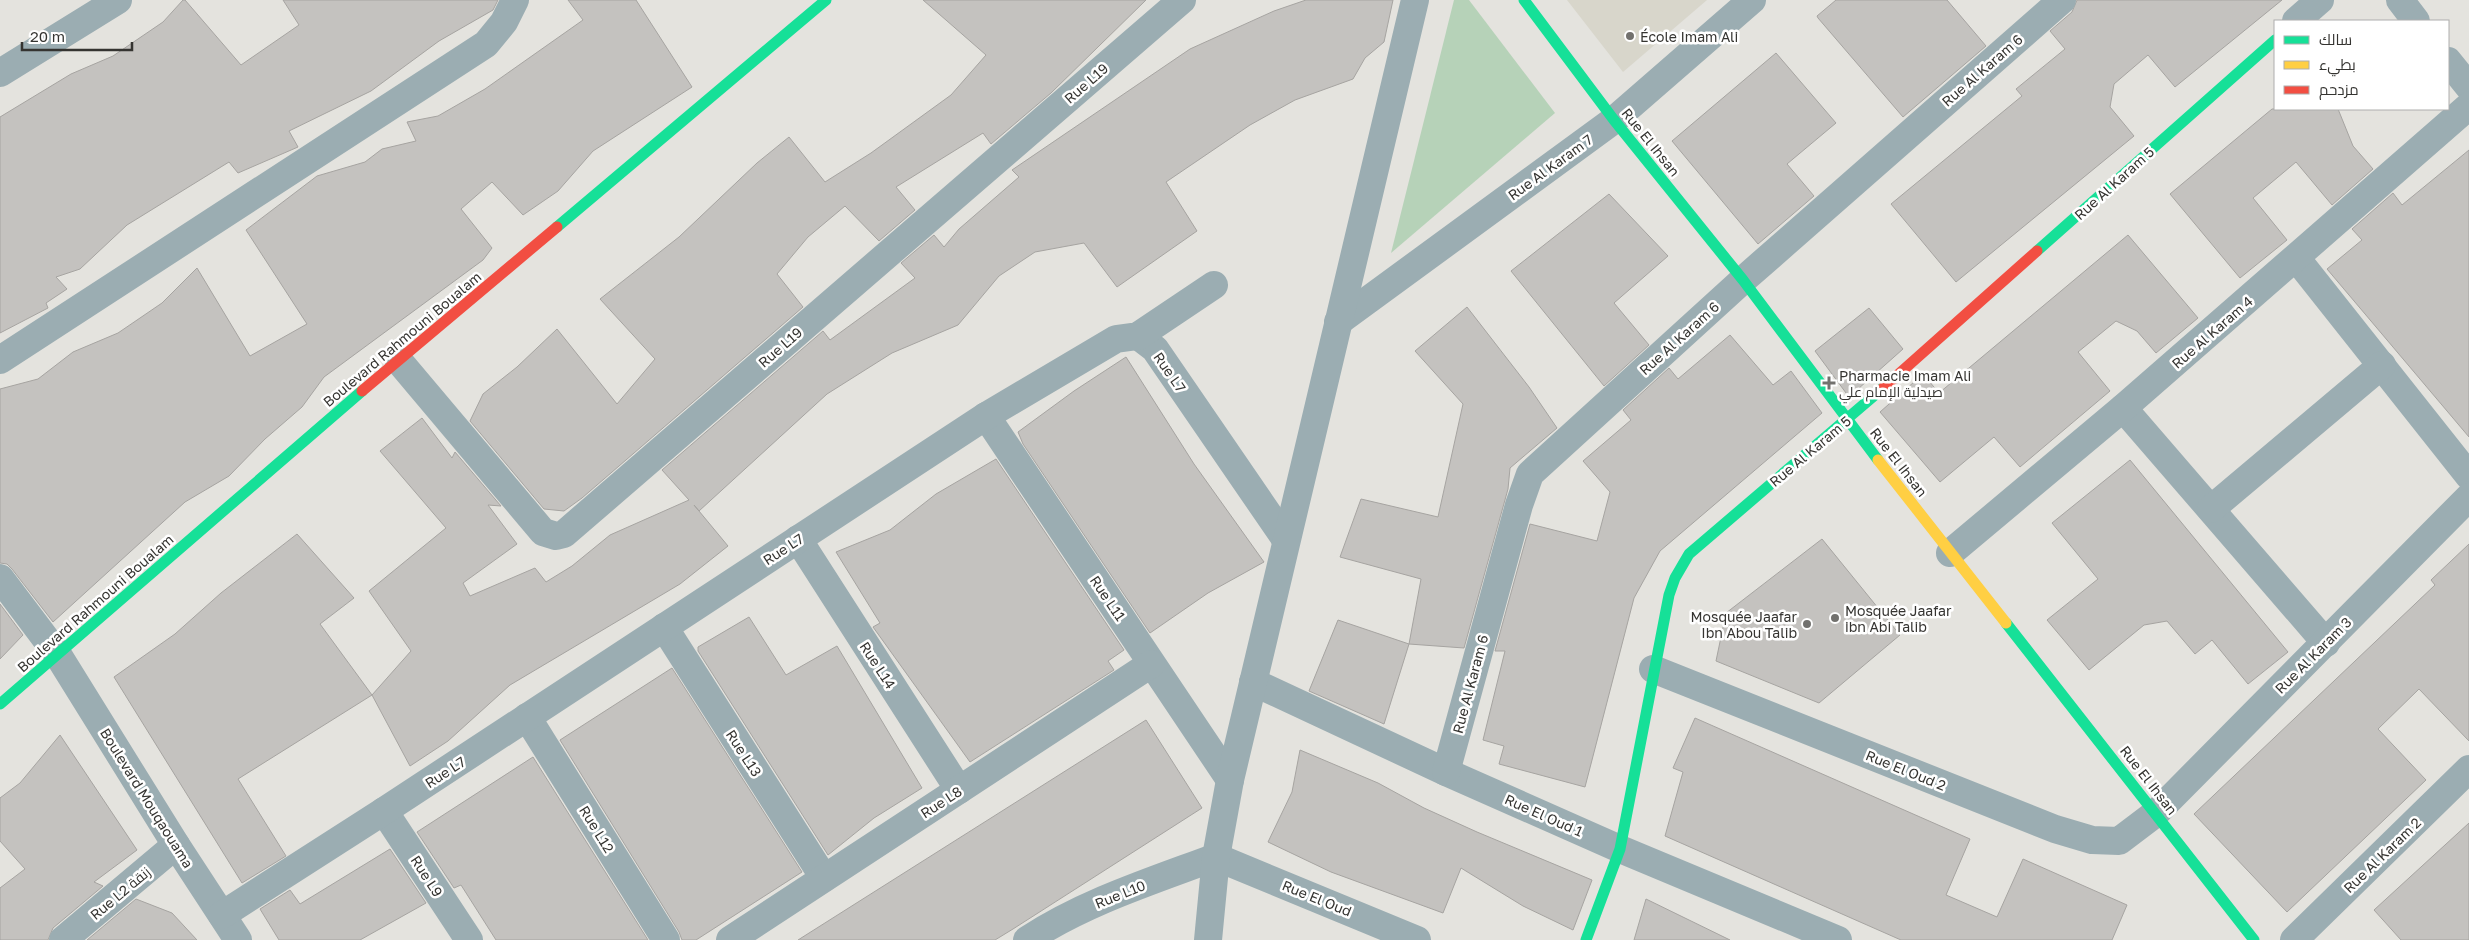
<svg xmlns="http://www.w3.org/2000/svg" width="2469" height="940" font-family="'Golos Text',Cairo,sans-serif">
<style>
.built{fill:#d8d6cb}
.green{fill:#b6d2b8}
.building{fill:#c4c2bf;stroke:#a6a4a1}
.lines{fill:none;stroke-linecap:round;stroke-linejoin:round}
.street{stroke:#9badb2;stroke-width:28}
.fast{stroke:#16e098;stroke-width:11}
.slow{stroke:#ffcf43;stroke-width:11}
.jam{stroke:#f24e42;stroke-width:11}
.poi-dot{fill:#72716e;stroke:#fff;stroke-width:2}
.labels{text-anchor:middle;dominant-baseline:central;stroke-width:5;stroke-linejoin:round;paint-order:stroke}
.poi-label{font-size:14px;fill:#353431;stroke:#fff;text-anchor:start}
.street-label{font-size:14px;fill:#353431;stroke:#fff}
</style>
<rect width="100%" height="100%" fill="#e4e3de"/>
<path class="built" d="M1567,0H1707L1623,72Z"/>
<path class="green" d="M1454,0H1469L1555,113L1391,253Z"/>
<g class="building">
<path d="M183,0H185L241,65L299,25L283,0H498L493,10L439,41L371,91L289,131L298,147L238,173L229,162L127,225L80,269L56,277L67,289L46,303L48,308L0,333V117L71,74L113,56L163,22Z"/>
<path d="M568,0H636L692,87L593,151L558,191L523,215L492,182L461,209L492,248L483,260L324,377L302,407L265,439L229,476L185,502L53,622L12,569L7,564L0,563V389L38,379L73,352L118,333L162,303L197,268L250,356L307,324L246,230L317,176L365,162L382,149L416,141L407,122L438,116L485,89L583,20Z"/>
<path d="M923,0H1146L1051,93L991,144L983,133L896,187L915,210L879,241L845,206L808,237L777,274L803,307L582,498L564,511L544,509L470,421L483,394L517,367L557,329L617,404L655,359L600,299L679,237L757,163L789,137L825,182L871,153L951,95L986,55Z"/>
<path d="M1306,0H1393L1384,42L1365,58L1353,79L1295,100L1250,125L1166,182L1197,231L1117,287L1084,243L1035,252L999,276L958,325L892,353L827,394L699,511L694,505L728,546L680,584L510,685L448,741L410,766L372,695L411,651L369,591L446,528L380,451L422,418L452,458L455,452L501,506L488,505L517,544L463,583L470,596L535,568L546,582L572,566L610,535L689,500L662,470L823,331L830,340L915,278L901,263L934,235L944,247L959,229L1019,177L1012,170L1190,49L1274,11Z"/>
<path d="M1836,0H1947L1986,46L1903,117L1818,18L1817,16Z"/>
<path d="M2077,0H2282L2175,87L2148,55L2114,84L2110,107L2134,136L1956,282L1891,204L2022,96L2016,89L2065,49L2050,31L2072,12Z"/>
<path d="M1776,53L1836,123L1787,164L1814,196L1758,244L1672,141Z"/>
<path d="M2272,109H2338L2353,146L2373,169L2332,205L2296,162L2253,198L2287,240L2240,278L2170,194Z"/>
<path d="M2469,150V437L2327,269L2362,240L2352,229L2393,193L2402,205Z"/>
<path d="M1609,194L1668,256L1614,303L1649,345L1604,386L1511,271Z"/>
<path d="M2128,235L2198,318L2156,353L2137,331L2116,321L2078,352L2110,391L2020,467L1994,437L1940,482L1880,412L1923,374L1939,393Z"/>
<path d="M1467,307L1529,387L1557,428L1510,468L1508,489L1464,648L1409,644L1421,579L1340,557L1361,499L1438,517L1463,404L1415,351Z"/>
<path d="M1869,308L1903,349L1849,397L1815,351Z"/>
<path d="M1730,335L1773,385L1791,371L1822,413L1660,551L1634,598L1585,787L1499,764L1504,746L1483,740L1505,651H1495L1530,524L1597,541L1610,492L1583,461L1631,420L1623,410L1669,368L1678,379Z"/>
<path d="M1126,357L1194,464L1264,562L1208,593L1150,633L1023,444L1018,432L1074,391Z"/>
<path d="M996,459L1124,650L1108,661L1114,670L970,762L873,627L880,623L836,552L890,530L936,494Z"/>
<path d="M2130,460L2288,652L2248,684L2212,640L2195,654L2167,621L2144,625L2089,670L2047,620L2098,579L2052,523Z"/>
<path d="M297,534L354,598L320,624L372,695L238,779L286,856L242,883L114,677L175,634L221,593Z"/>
<path d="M1822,539L1900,635L1819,703L1716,661L1726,613Z"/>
<path d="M2469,544V741L2419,689L2378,729L2426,780L2287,912L2194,814L2435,585L2431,580Z"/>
<path d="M0,604L23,635L0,659Z"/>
<path d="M749,617L786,675L837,646L922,788L874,818L828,855L698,651V647Z"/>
<path d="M1338,620L1409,644L1384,724L1309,691Z"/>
<path d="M672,668L802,872L696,940H682L679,932L560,740Z"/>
<path d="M1695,718L1970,839L1946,895L1997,917L2023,859L2127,905L2112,940H1901L1665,836L1683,772L1673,768Z"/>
<path d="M1146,720L1202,808L1013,929L995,940H798Z"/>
<path d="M60,735L137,850L94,882L103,886L53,928L48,940H0V888L25,869L0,841V798L20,783Z"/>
<path d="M1300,750L1378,783L1424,808L1477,832L1592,880L1573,930L1523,906L1461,868L1443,913L1331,872L1268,842L1292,792Z"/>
<path d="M533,757L648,940H496L461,885L454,888L417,832Z"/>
<path d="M2469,823V940H2401L2374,910Z"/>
<path d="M390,849L426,903L360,940H279L260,909L290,890L300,904Z"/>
<path d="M136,899L172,913L197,940H87Z"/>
<path d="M1646,899L1730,940H1634Z"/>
</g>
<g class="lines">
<g class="street">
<path d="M2400,0L2416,21"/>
<path d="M2296,21L2320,0"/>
<path d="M2448,61L2469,87"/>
<path d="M0,73L118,0"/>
<path d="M2297,259L2469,476"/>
<path d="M1338,322L1614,120L1752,0"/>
<path d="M1138,336L1155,349L1286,540"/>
<path d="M0,360L486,44L504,22L515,0"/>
<path d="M399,361L543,532L556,536L564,534L1182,0"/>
<path d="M2123,408L2326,643"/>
<path d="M986,416L1230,780"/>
<path d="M2211,509L2382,365"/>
<path d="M798,539L959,790"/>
<path d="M1950,553L2123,408L2469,106"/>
<path d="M0,578L58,655L176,845L238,940"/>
<path d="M664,627L824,878"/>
<path d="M1653,669L2055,829L2092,840L2119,841L2156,813L2469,497"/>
<path d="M1253,682L1446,772L1620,849L1838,940"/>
<path d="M527,717L666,940"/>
<path d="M1446,772L1519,505L1530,474L1743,280L2062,0"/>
<path d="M384,811L469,940"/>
<path d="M222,915L384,811L986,416L1116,339L1138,336L1214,285"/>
<path d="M63,940L176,845"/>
<path d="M730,940L1151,664"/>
<path d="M1027,940C1085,902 1152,881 1216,857L1417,940"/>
<path d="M1208,940L1216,857L1230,780L1415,0"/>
<path d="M2294,940L2469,769"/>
</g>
<g class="fast">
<path d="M1524,0L1614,120L1743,280L1878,460"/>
<path d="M557,227L826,0"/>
<path d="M2037,251L2275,40"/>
<path d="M2006,623L2254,940"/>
<path d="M0,704L362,391"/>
<path d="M1586,940L1620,849L1669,595L1675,578L1689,554L1883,388"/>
</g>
<path class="slow" d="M1878,460L2006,623"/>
<g class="jam">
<path d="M1883,388L2037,251"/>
<path d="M362,391L557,227"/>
</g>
</g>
<g class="poi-dot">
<circle cx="1630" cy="36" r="5"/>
<path d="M1826.5 375.5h5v5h5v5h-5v5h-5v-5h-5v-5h5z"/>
<circle cx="1835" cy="618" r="5"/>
<circle cx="1807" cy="624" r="5"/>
</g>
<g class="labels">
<g class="poi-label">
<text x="1640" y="36">École Imam Ali</text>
<text x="1839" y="375">Pharmacie Imam Ali<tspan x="1839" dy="16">صيدلية الإمام علي</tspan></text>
<text x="1845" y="610">Mosquée Jaafar<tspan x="1845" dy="16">ibn Abi Talib</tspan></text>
<text x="1797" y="616" text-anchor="end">Mosquée Jaafar<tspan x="1797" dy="16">Ibn Abou Talib</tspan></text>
</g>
<g class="street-label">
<text transform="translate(1982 70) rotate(-41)">Rue Al Karam 6</text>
<text transform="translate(1086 83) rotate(-41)">Rue L19</text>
<text transform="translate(1651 142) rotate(51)">Rue El Ihsan</text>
<text transform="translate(1550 167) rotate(-36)">Rue Al Karam 7</text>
<text transform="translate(2114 183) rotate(-42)">Rue Al Karam 5</text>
<text transform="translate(2212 332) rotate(-41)">Rue Al Karam 4</text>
<text transform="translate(1679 338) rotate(-42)">Rue Al Karam 6</text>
<text transform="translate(402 339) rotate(-40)">Boulevard Rahmouni Boualam</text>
<text transform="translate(780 347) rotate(-41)">Rue L19</text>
<text transform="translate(1170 372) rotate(55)">Rue L7</text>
<text transform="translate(1810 451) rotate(-40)">Rue Al Karam 5</text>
<text transform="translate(1899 462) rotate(52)">Rue El Ihsan</text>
<text transform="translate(783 549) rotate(-33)">Rue L7</text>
<text transform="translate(1108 598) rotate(56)">Rue L11</text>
<text transform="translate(95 603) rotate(-41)">Boulevard Rahmouni Boualam</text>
<text transform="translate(2313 655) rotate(-45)">Rue Al Karam 3</text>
<text transform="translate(878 665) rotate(57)">Rue L14</text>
<text transform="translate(1470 684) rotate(-75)">Rue Al Karam 6</text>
<text transform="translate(744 753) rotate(57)">Rue L13</text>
<text transform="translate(1906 770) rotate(22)">Rue El Oud 2</text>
<text transform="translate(445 772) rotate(-33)">Rue L7</text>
<text transform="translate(2149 780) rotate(52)">Rue El Ihsan</text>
<text transform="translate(147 798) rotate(58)">Boulevard Mouqaouama</text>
<text transform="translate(941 802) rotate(-33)">Rue L8</text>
<text transform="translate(1544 815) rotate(24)">Rue El Oud 1</text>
<text transform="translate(597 829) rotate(58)">Rue L12</text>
<text transform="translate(2382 855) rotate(-44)">Rue Al Karam 2</text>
<text transform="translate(427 876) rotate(57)">Rue L9</text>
<text transform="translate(120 893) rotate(-40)">Rue L2 زنقة</text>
<text transform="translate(1120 894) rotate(-22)">Rue L10</text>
<text transform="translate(1317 898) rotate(22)">Rue El Oud</text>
</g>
</g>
<rect x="2274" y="20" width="175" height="90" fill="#ffffff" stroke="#aeaead"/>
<rect x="2284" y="36" width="25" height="8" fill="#16e098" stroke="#aeaead"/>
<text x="2319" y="45" font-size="15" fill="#353431">سالك</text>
<rect x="2284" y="61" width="25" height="8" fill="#ffcf43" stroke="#aeaead"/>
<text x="2319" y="70" font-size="15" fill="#353431">بطيء</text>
<rect x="2284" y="86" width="25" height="8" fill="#f24e42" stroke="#aeaead"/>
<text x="2319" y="95" font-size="15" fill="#353431">مزدحم</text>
<path d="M22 42v8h110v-8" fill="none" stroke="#353431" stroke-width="2.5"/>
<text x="30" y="42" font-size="15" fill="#353431" stroke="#ffffff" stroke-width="4" paint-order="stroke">20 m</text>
</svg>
